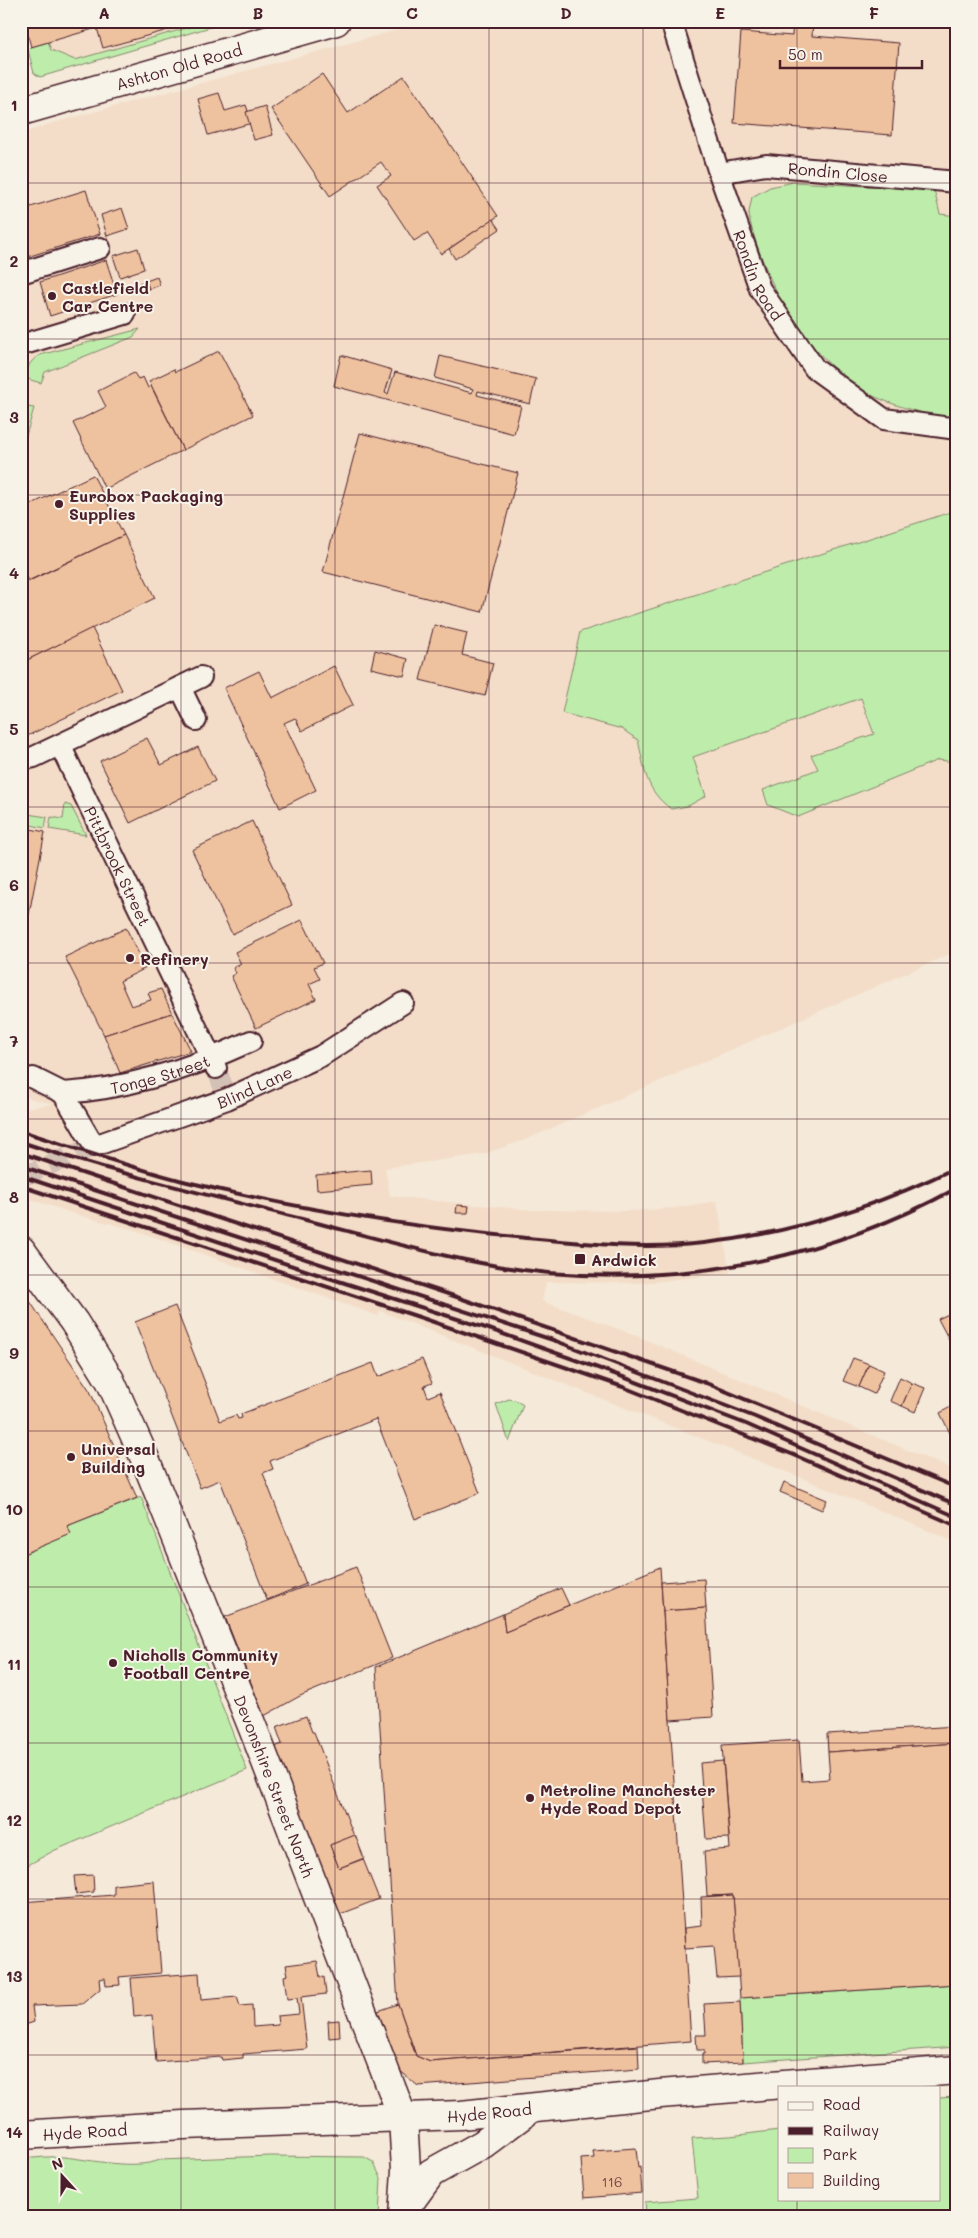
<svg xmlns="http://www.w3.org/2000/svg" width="978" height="2238" font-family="Mali,sans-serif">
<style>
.built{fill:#f3ddc8}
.green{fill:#beedab;stroke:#84866b}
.building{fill:#efc29f;stroke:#4a1f2b}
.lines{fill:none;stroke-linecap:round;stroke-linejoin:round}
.street-tunnel{stroke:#d3c1b6;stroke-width:20;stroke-dasharray:20 10;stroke-linecap:butt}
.street-casing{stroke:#4a1f2b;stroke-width:24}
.highway-casing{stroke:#4a1f2b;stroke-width:31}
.street{stroke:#f7f3e8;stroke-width:20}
.highway{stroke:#f7f3e8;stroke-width:28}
.rail{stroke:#4a1f2b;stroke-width:4}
.grid{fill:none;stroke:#4a1f2b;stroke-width:1;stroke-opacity:0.55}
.poi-dot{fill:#4a1f2b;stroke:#f7f3e8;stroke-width:2}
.labels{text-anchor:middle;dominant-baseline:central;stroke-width:4;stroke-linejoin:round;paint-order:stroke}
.number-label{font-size:14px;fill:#734848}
.street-label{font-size:16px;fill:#4a1f2b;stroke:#f7f3e8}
.poi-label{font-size:16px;font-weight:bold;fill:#4a1f2b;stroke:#f7f3e8;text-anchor:start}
.neatline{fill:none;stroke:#4a1f2b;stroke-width:2}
.grid-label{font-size:16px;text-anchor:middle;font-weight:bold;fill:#4a1f2b}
</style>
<rect width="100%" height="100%" fill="#f5e9d9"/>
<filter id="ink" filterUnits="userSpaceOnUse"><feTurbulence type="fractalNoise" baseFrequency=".02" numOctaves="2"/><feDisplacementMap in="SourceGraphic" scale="10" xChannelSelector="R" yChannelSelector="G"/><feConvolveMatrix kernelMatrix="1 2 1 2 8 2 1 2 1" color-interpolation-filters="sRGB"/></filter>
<g filter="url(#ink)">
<g class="built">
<path d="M24,21H222L38,74Z"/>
<path d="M431,21H957V951L525,1140L484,1154L385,1168L390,1196L468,1204L533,1210L629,1211L674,1208L717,1201L730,1273L644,1283L546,1282L542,1301L632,1334L957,1471V1543L812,1482L380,1311L378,1316L134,1230L75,1214L21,1196V1109L53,1104L21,1096V134L49,124Z"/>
<path d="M305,2209L327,2217H205Z"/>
</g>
<g class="green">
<path d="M211,21H231L40,77L34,73L28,50L31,47L48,42L51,50L75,60Z"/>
<path d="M794,182L934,190L940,214L957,216V419C929,417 876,401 853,385C834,372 804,337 791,318C778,300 749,234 749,212C750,207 751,202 752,197L770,187Z"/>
<path d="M140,329L133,337L45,372L41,383L27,379C25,368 31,360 40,355Z"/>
<path d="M21,406L34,408L21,453Z"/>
<path d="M957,510V762L938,760L798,817L768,805L763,790L818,769L811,755L874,734L861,698L693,757L706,796L688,806L671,809C645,790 645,770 638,740L622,729L562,713L580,632Z"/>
<path d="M65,804L71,806L86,835L49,829L51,817L63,819Z"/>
<path d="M21,813L47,817L45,828L21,823Z"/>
<path d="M509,1399L515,1400L523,1405L509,1442L496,1404Z"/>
<path d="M141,1497L247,1770L53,1851L21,1869V1555L70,1534L67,1526Z"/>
<path d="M957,1984V2047L743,2062L740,1998Z"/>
<path d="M957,2097V2217H591L646,2212L645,2202L698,2198L692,2138L730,2136L779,2130V2199H939V2098Z"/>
<path d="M271,2156L364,2157L373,2162L381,2178L379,2217H327L305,2209L205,2217H21V2159C35,2158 50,2156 64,2157C92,2160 134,2170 160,2160Z"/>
</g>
<g class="building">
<path d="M24,21H185L186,25L103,48L97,28L31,47Z"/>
<path d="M793,21H813L812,36L899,43L892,135L734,123L741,32L792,36Z"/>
<path d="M322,74L348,113L404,76L498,216L441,254L427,233L414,241L377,185L391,176L381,162L330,196L271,109Z"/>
<path d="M219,93L225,111L246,105L252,123L208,135L198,99Z"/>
<path d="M265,106L273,135L254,140L246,112Z"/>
<path d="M86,190L100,234L24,258L21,251V210Z"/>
<path d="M122,208L129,229L107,236L101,215Z"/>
<path d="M493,219L500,229L455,259L449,249Z"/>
<path d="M138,248L144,269L120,277L113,256Z"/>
<path d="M106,260L117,294L50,316L40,282Z"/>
<path d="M157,277L160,285L149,289L146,281Z"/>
<path d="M146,281L149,289L142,291L139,283Z"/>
<path d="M219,351L253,415L183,450L149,381L174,369L175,372Z"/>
<path d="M341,355L392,370L385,393L388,394L395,372L472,393L473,389L435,378L440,356L536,379L530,404L478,391L477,395L521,406L514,434L334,386Z"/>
<path d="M134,373L138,379L143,377L148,388L151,386L183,450L105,489L73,423L106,407L98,391Z"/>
<path d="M360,433L518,473L482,612L323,572Z"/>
<path d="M93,475L124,535L28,581L21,567V509Z"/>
<path d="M124,535L155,598L21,663V585Z"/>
<path d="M434,625L467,633L462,655L493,663L485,696L420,680Z"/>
<path d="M92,628L122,690L21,739V663Z"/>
<path d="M375,650L408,659L404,676L371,668Z"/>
<path d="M334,666L353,705L302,731L295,718L284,723L316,790L280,808L224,688L259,671L272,698Z"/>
<path d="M147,738L161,765L198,747L215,781L130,823L100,761Z"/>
<path d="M252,821L292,905L232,934L192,850Z"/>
<path d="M21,827L45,832L30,909L21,907Z"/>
<path d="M21,907L30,909L21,955Z"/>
<path d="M302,920L323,963L314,967L320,979L309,984L316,999L256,1028L231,976L236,973L233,968L241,964L235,952Z"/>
<path d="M126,928L146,968L120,981L131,1006L151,1000L148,993L161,989L172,1013L104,1035L65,957Z"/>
<path d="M172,1013L191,1051L120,1073L104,1035Z"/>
<path d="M371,1170L372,1185L317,1190L316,1175Z"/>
<path d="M457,1205L469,1206L468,1213H456Z"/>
<path d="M23,1291L90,1391L137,1498L67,1526L71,1534L21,1555V1292Z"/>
<path d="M175,1306L220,1421L236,1415L238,1419L242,1418L241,1414L373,1363L378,1377L422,1359L432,1383L424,1386L428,1397L440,1392L480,1493L415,1519L376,1419L270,1461L273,1469L263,1473L306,1584L267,1600L220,1480L200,1488L135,1322Z"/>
<path d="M957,1310V1328L946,1334L938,1319Z"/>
<path d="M957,1328V1346L954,1348L946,1334Z"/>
<path d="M853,1358L869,1364L859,1387L843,1381Z"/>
<path d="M869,1364L884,1371L874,1394L859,1387Z"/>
<path d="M900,1377L912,1383L902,1406L890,1401Z"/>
<path d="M912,1383L925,1388L915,1412L902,1406Z"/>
<path d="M954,1405L957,1410V1432L951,1435L940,1413Z"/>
<path d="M784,1482L827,1500L822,1510L780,1492Z"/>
<path d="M356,1567L392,1658L300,1696L264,1716L225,1617Z"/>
<path d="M660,1567L691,2041L430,2062L416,2056L398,2004L376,1667L503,1614L505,1632Z"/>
<path d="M704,1579L706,1608L663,1611L661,1582Z"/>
<path d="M561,1588L569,1605L505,1632L503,1614Z"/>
<path d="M706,1608L713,1717L670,1720L663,1611Z"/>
<path d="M306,1716L312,1732H314L354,1836L330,1845L339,1868L363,1859L379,1899L340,1914L275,1747L282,1744L276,1727Z"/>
<path d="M957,1726V1743L828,1752L827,1734Z"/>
<path d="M799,1740L802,1781L830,1779L828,1752L957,1743V1984L740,1998L733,1895L707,1896L704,1851L730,1849L722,1745Z"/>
<path d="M723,1761L729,1838L706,1839L700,1763Z"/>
<path d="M355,1835L364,1858L339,1868L330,1845Z"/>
<path d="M93,1875L94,1892L76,1894L74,1876Z"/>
<path d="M154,1881L161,1973L119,1977L120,1985L106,1986L105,1978L99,1979L100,1989L82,2004L32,2006L34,2022L22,2026L21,1902L114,1895V1885Z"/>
<path d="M733,1895L739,1977L717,1978L714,1946L685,1948L684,1928L702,1926L701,1897Z"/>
<path d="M317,1961L320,1977H324L326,1994L301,1997L307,2049L243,2054V2058L222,2060L221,2057L156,2062L152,2015L134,2017L131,1978L199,1973L201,2000L237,1997L240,2006L252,2005L253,2027L278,2025L277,2016L299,2014L297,1998L287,1999L284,1976L288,1975L286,1965Z"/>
<path d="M740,2002L743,2062L702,2064V2054H704V2050H697L696,2035H706L704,2004Z"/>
<path d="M398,2004L416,2056L430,2062L638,2046L639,2069L418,2086L398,2069L378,2011Z"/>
<path d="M339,2020L340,2037L329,2038L328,2021Z"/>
<path d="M636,2148L638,2168L640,2167L642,2193L584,2198L581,2159L594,2158L593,2151Z"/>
</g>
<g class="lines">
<g class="street-tunnel">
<path d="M216,1068L224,1089"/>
<path d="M21,1177L94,1146"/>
</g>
<g class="street-casing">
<g id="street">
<path id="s1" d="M671,21L719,173L760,289L815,369L884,419L957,429"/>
<path id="s2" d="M719,173L766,165L957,182"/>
<path d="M21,273L100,248"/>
<path d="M21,345L125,314"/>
<path d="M180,687L196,720"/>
<path id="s3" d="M60,745L216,1068"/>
<path d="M21,760L34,757L201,677"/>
<path id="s4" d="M33,1078L63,1093L94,1146L227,1099L321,1056L403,1003"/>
<path id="s5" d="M63,1093C129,1089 192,1068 251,1041"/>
</g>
</g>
<g class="highway-casing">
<g id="highway">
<path id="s6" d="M21,111L336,21"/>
<path id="s7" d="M21,1250L74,1322L110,1380L146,1461L254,1731L403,2118L406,2170L403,2217"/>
<path id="s8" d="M21,2135L183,2125L461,2115L660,2094L957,2070"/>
<path d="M404,2210L431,2173L483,2144L530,2109"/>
</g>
</g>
<use href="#street" class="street"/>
<use href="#highway" class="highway"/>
<g class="rail">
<path d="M21,1131C75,1148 128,1167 183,1181C292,1208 404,1226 516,1237C579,1243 641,1250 704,1243C794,1233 876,1207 957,1167"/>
<path d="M21,1142C114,1173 208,1195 302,1219C383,1240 466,1265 549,1273C691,1285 832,1257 957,1188"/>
<path d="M21,1153L445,1293L706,1383L957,1488"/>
<path d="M21,1166L556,1341L755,1417L957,1505"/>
<path d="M21,1176L326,1277L489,1329L623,1377L746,1424L957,1517"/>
<path d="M21,1186L422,1318L623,1387L794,1455L957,1526"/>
</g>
</g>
</g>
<path class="grid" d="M181,21V2217M335,21V2217M489,21V2217M643,21V2217M797,21V2087M21,183H957M21,339H957M21,495H957M21,651H957M21,807H957M21,963H957M21,1119H957M21,1275H957M21,1431H957M21,1587H957M21,1743H957M21,1899H957M21,2055H957M797,2199V2217"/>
<g class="poi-dot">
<circle cx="52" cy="296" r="5"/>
<circle cx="59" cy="504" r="5"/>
<circle cx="130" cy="958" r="5"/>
<rect x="574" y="1253" width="12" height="12" rx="2.5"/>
<circle cx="71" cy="1457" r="5"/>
<circle cx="113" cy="1663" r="5"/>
<circle cx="530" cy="1798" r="5"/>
</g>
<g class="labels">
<g class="number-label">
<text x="612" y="2181">116</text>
</g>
<g class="street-label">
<text stroke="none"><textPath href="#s6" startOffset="164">Ashton Old Road</textPath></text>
<text stroke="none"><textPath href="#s2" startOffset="120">Rondin Close</textPath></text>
<text stroke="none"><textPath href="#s1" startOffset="269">Rondin Road</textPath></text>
<text stroke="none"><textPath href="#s3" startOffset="134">Pittbrook Street</textPath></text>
<text stroke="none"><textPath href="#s5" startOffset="99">Tonge Street</textPath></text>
<text stroke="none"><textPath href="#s4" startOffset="266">Blind Lane</textPath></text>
<text stroke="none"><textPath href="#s7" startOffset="596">Devonshire Street North</textPath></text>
<text stroke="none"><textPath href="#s8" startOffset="469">Hyde Road</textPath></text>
<text stroke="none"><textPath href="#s8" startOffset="64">Hyde Road</textPath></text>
</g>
<g class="poi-label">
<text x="62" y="287">Castlefield<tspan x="62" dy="18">Car Centre</tspan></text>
<text x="69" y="495">Eurobox Packaging<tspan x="69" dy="18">Supplies</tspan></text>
<text x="140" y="958">Refinery</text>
<text x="591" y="1259">Ardwick</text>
<text x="81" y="1448">Universal<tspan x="81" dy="18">Building</tspan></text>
<text x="123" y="1654">Nicholls Community<tspan x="123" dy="18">Football Centre</tspan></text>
<text x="540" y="1789">Metroline Manchester<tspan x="540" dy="18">Hyde Road Depot</tspan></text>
</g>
</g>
<rect width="978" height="2238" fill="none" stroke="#f7f3e8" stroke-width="55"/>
<rect x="778" y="2086" width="162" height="115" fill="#f7f3e8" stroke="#b29e9c"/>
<rect x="788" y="2102" width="25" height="8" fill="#f7f3e8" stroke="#b29e9c"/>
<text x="823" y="2110" font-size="15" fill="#4a1f2b">Road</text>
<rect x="788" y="2127" width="25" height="8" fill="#4a1f2b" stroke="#b29e9c"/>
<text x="823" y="2136" font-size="15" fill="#4a1f2b">Railway</text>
<rect x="788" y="2148" width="25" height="15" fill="#beedab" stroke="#b29e9c"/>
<text x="823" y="2160" font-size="15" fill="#4a1f2b">Park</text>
<rect x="788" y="2173" width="25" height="15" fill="#efc29f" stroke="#b29e9c"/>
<text x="823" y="2186" font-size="15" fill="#4a1f2b">Building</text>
<g transform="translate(62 2176) rotate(339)" stroke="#f7f3e8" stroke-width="4" paint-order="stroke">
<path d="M0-4L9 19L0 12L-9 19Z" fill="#4a1f2b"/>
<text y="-8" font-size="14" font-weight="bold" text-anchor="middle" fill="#4a1f2b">N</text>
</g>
<path d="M780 60v8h142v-8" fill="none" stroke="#4a1f2b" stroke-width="2.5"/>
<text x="788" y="60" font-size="15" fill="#4a1f2b" stroke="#f7f3e8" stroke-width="4" paint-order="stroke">50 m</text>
<rect x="28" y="28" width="922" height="2182" class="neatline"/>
<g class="grid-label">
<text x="104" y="19">A</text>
<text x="258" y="19">B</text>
<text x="412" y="19">C</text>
<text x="566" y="19">D</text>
<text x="720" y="19">E</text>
<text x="874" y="19">F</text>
<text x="14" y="111">1</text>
<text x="14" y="267">2</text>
<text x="14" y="423">3</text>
<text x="14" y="579">4</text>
<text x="14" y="735">5</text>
<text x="14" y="891">6</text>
<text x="14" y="1047">7</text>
<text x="14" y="1203">8</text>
<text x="14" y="1359">9</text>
<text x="14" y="1515">10</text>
<text x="14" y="1670">11</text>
<text x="14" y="1826">12</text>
<text x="14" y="1982">13</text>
<text x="14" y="2138">14</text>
</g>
</svg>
